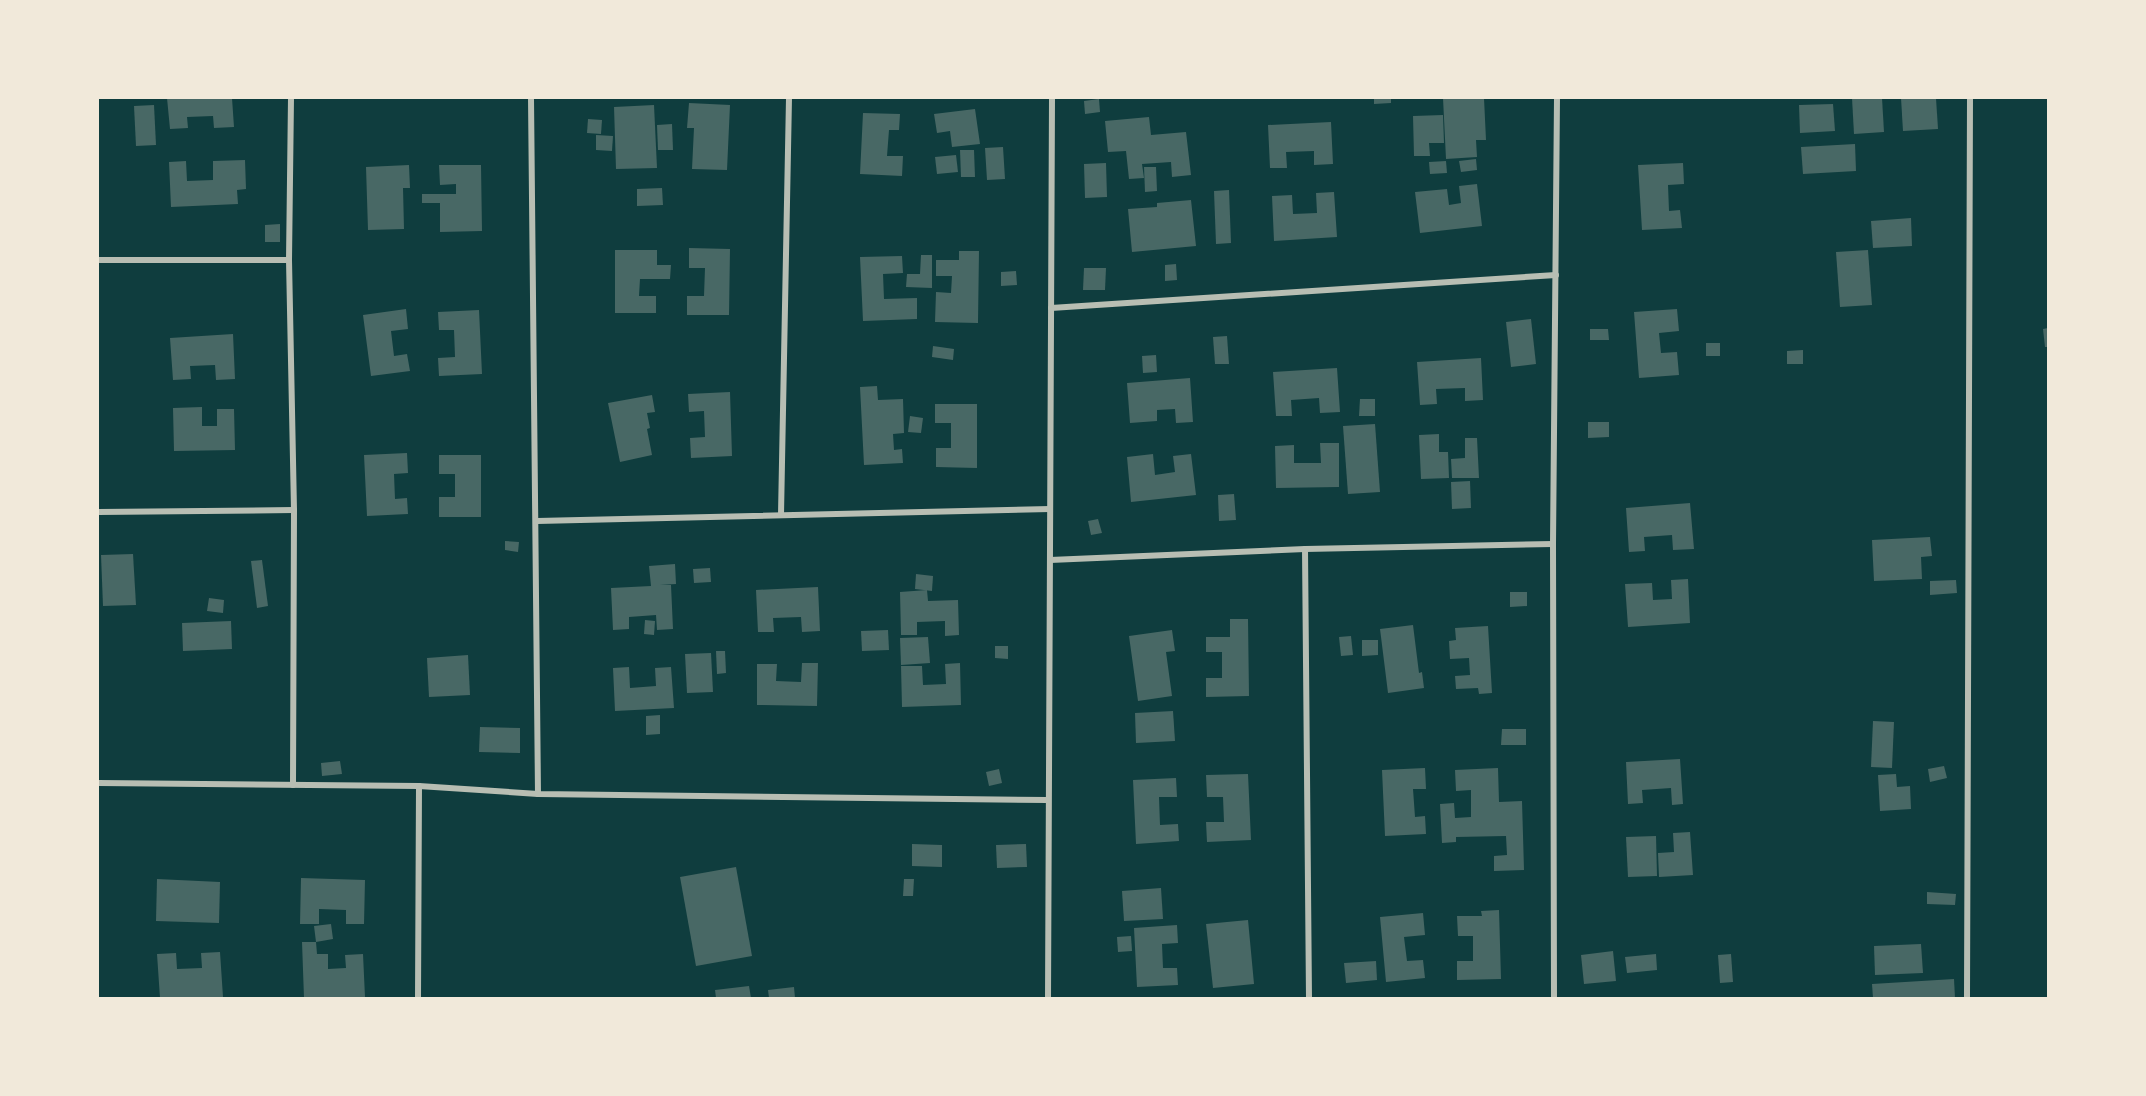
<svg xmlns="http://www.w3.org/2000/svg" width="2146" height="1096" font-family="Signika,sans-serif">
<style>
.building{fill:#486865}
.lines{fill:none;stroke-linecap:round;stroke-linejoin:round}
.minor{stroke:#b8beb3;stroke-width:6}
</style>
<rect width="100%" height="100%" fill="#0f3d3e"/>
<g class="building">
<path d="M167,98H232L234,127L214,128L213,116L187,117L188,128L170,129Z"/>
<path d="M1374,98H1391V103L1374,104Z"/>
<path d="M1443,98H1484L1486,140H1476L1477,157L1446,159Z"/>
<path d="M1852,98H1882L1884,132L1854,134Z"/>
<path d="M1901,98H1936L1938,129L1903,131Z"/>
<path d="M1099,99L1100,112L1085,114L1084,101Z"/>
<path d="M689,103L730,105L727,170L692,169L694,128H687Z"/>
<path d="M1833,104L1835,131L1800,133L1799,105Z"/>
<path d="M154,105L156,145L136,146L134,106Z"/>
<path d="M654,105L657,168L616,169L614,107Z"/>
<path d="M975,109L980,144L952,147L950,131L937,133L934,114Z"/>
<path d="M863,113L900,114L899,130H889L887,156H903L902,176L860,174Z"/>
<path d="M1443,115L1444,143H1429L1430,156H1414L1413,116Z"/>
<path d="M1149,117L1151,135L1186,132L1191,175L1172,177L1171,162L1142,164L1144,178L1129,179L1126,151L1108,152L1105,121Z"/>
<path d="M588,119L602,120L601,134L587,133Z"/>
<path d="M1331,122L1333,164L1314,165V151L1286,152L1287,168H1270L1268,125Z"/>
<path d="M672,124L673,150H658L657,125Z"/>
<path d="M596,135L613,136L612,151L596,150Z"/>
<path d="M1855,144L1856,171L1803,174L1801,147Z"/>
<path d="M1003,147L1005,179L987,180L985,148Z"/>
<path d="M960,150H974L975,177H961Z"/>
<path d="M956,155L958,172L937,174L935,157Z"/>
<path d="M1476,159L1477,170L1461,172L1459,161Z"/>
<path d="M245,160L246,189L237,190L238,204L171,207L169,162L186,161L187,181L213,180V161Z"/>
<path d="M1446,161L1447,173L1430,174L1429,162Z"/>
<path d="M1106,163L1107,197L1085,198L1084,164Z"/>
<path d="M1683,163L1684,184L1668,185L1669,211L1680,210L1682,228L1642,230L1638,165Z"/>
<path d="M409,165L410,188H403L404,229L368,230L366,167Z"/>
<path d="M439,165H481L482,231L440,232V203H422V194H456V184L440,185Z"/>
<path d="M1144,167H1156L1157,191L1145,192Z"/>
<path d="M1477,184L1482,226L1420,233L1415,192L1447,189L1449,205L1461,203L1459,186Z"/>
<path d="M662,188L663,205L637,206V189Z"/>
<path d="M1229,190L1231,243L1216,244L1214,191Z"/>
<path d="M1334,192L1337,237L1274,241L1272,196L1292,195L1293,214L1317,213L1316,193Z"/>
<path d="M1191,200L1196,246L1132,252L1128,209L1157,207V203Z"/>
<path d="M1911,218L1912,246L1873,248L1871,221Z"/>
<path d="M280,224V242H265V225Z"/>
<path d="M689,248L730,249L729,315H687V296H704L705,268H689Z"/>
<path d="M615,250H657V265H671L670,279H640L639,296H656V313H615Z"/>
<path d="M1868,250L1872,305L1840,307L1836,252Z"/>
<path d="M959,251H979L978,323L935,322L936,292L951,293L952,276H936V260H959Z"/>
<path d="M921,255H932V288L906,287L907,274H920Z"/>
<path d="M902,256L903,273L883,274L884,299L917,298V319L863,321L860,257Z"/>
<path d="M1176,264L1177,280L1165,281V265Z"/>
<path d="M1084,268H1106L1105,290H1083Z"/>
<path d="M1016,271L1017,285L1001,286V272Z"/>
<path d="M406,309L408,329L391,331L394,356L407,354L410,371L371,376L363,315Z"/>
<path d="M1677,309L1679,331L1659,333L1661,353L1677,352L1679,375L1639,378L1634,312Z"/>
<path d="M479,310L482,374L439,376L438,358L455,357L454,330H439L438,312Z"/>
<path d="M1531,319L1536,364L1511,367L1506,322Z"/>
<path d="M2048,328V347H2045L2043,329Z"/>
<path d="M1590,329H1608L1609,340H1590Z"/>
<path d="M233,334L235,379L216,380L215,365L190,366L191,379L173,380L170,338Z"/>
<path d="M1227,336L1229,364H1215L1213,337Z"/>
<rect x="1706" y="343" width="14" height="13"/>
<path d="M933,346L954,349L953,360L932,357Z"/>
<path d="M1803,350V364H1787V351Z"/>
<path d="M1156,355L1157,372L1143,373L1142,356Z"/>
<path d="M1481,358L1483,400L1465,401V388L1436,389L1437,404L1420,405L1417,362Z"/>
<path d="M1337,368L1340,412L1320,413L1319,398L1291,400L1292,416H1276L1273,372Z"/>
<path d="M1190,378L1193,422L1176,423L1175,409L1157,410V421L1130,423L1127,383Z"/>
<path d="M877,386L878,400L903,399L904,433L893,434L894,450L902,449L903,463L864,465L860,387Z"/>
<path d="M730,392L732,456L691,458L690,438L705,437L704,411L689,412L688,394Z"/>
<path d="M652,395L655,412L647,413L650,428L647,429L652,455L620,462L608,403Z"/>
<path d="M1360,399H1375V416H1359Z"/>
<path d="M935,404H977V468L936,467V448H951V423H935Z"/>
<path d="M202,407V426H217V409H234L235,450L174,451L173,408Z"/>
<path d="M910,416L923,418L921,433L908,432Z"/>
<path d="M1588,422H1609V437L1588,438Z"/>
<path d="M1375,424L1380,492L1348,494L1343,426Z"/>
<path d="M1439,434V452H1448L1449,478L1421,479L1419,435Z"/>
<path d="M1465,438H1477L1479,478H1452L1451,459L1465,458Z"/>
<path d="M1320,443H1339V487L1276,488L1275,446L1294,445V463H1321Z"/>
<path d="M407,453L408,473L394,474L395,499L407,498L408,514L367,516L364,455Z"/>
<path d="M1153,454L1155,475L1175,472L1173,456L1191,454L1196,495L1131,502L1127,457Z"/>
<path d="M439,455H481V517H439V497H455V474H439Z"/>
<path d="M1470,481L1471,508L1452,509L1451,482Z"/>
<path d="M1234,494L1236,520L1219,521L1218,495Z"/>
<path d="M1690,503L1694,549L1673,550L1672,535L1644,537L1645,551L1629,552L1626,508Z"/>
<path d="M1098,519L1102,533L1091,535L1088,521Z"/>
<path d="M1930,537L1932,556L1921,557L1922,579L1874,581L1872,540Z"/>
<path d="M505,541L519,542L518,552L505,550Z"/>
<path d="M133,554L136,605L103,606L101,555Z"/>
<path d="M262,560L268,606L257,608L251,561Z"/>
<path d="M675,564L676,584L660,585H671L673,629L657,630L656,615L629,617V629L613,630L611,588L651,586L649,566Z"/>
<path d="M710,568L711,582L694,583L693,569Z"/>
<path d="M916,574L933,576L932,591L915,589Z"/>
<path d="M1688,579L1690,623L1628,627L1625,584L1652,583L1653,600L1672,599L1671,580Z"/>
<path d="M1956,580L1957,593L1930,595V581Z"/>
<path d="M818,587L820,631L802,632L801,617L773,618L774,632H758L756,590Z"/>
<path d="M927,590L928,601L958,600L959,635L945,636V621L917,622V635H901L900,592Z"/>
<path d="M1510,592H1527V606L1510,607Z"/>
<path d="M209,598L224,600L223,613L207,611Z"/>
<path d="M1230,619H1248L1249,696L1206,697V678H1222V652H1206V637H1230Z"/>
<path d="M645,620L655,621L654,635L644,634Z"/>
<path d="M231,621L232,649L183,651L182,623Z"/>
<path d="M1413,625L1419,673L1422,672L1424,688L1388,693L1380,629Z"/>
<path d="M1488,626L1492,693L1479,694L1478,688L1456,689L1455,676L1470,675L1469,658L1450,659L1449,641L1456,640L1455,628Z"/>
<path d="M888,630L889,650L862,651L861,631Z"/>
<path d="M1172,630L1175,651L1166,652L1172,696L1138,701L1129,636Z"/>
<path d="M1351,636L1353,655L1341,656L1339,637Z"/>
<path d="M928,637L930,663L901,665L900,638Z"/>
<path d="M1362,640H1378V655L1362,656Z"/>
<path d="M995,646H1008V659L995,658Z"/>
<path d="M716,651H725L726,673L717,674Z"/>
<path d="M711,653L713,692L687,693L685,654Z"/>
<path d="M468,655L470,695L429,697L427,658Z"/>
<path d="M802,663H818L817,706L757,705V664H777L776,681L801,682Z"/>
<path d="M960,663L961,705L902,707L901,666H922L923,685L946,684L945,664Z"/>
<path d="M629,667L630,688L656,686L655,668L671,667L674,708L615,711L613,668Z"/>
<path d="M1173,711L1175,741L1136,743L1135,713Z"/>
<path d="M660,715V734L646,735V716Z"/>
<path d="M1873,721L1894,722L1892,768L1871,767Z"/>
<path d="M480,727L520,728V753L479,752Z"/>
<path d="M1502,729H1526V745H1501Z"/>
<path d="M1680,759L1683,804L1672,805L1671,788L1642,790L1643,803L1628,804L1626,762Z"/>
<path d="M340,761L342,774L322,776L321,763Z"/>
<path d="M1944,766L1947,778L1930,782L1928,769Z"/>
<path d="M1425,768L1426,789H1413L1415,817L1425,816L1426,834L1385,836L1382,770Z"/>
<path d="M1498,768L1499,802L1522,801L1524,870L1494,871V856L1507,855L1506,836L1456,837V842L1442,843L1440,804L1454,803L1455,818L1471,817V790L1456,791L1455,770Z"/>
<path d="M999,769L1002,783L989,786L986,772Z"/>
<path d="M1248,774L1251,840L1207,842L1206,822H1224L1223,797H1207L1206,775Z"/>
<path d="M1896,774L1897,787L1910,786L1911,809L1880,811L1878,775Z"/>
<path d="M1176,778L1177,797H1159L1160,825L1178,824L1179,841L1136,844L1133,780Z"/>
<path d="M1690,832L1693,875L1659,877L1658,853L1674,852L1673,833Z"/>
<path d="M1656,836L1657,876L1628,877L1626,837Z"/>
<path d="M912,844L942,845V867L912,866Z"/>
<path d="M1026,844L1027,867L997,868L996,845Z"/>
<path d="M736,867L752,956L696,966L680,877Z"/>
<path d="M301,878L365,880L364,924H346V910L319,909V924H300Z"/>
<path d="M157,879L220,882L219,923L156,921Z"/>
<path d="M904,879H914L913,896H903Z"/>
<path d="M1161,888L1163,919L1124,921L1122,891Z"/>
<path d="M1927,892L1956,894L1955,905L1927,904Z"/>
<path d="M1499,910L1501,979L1457,980V961H1473V936H1458L1457,916H1482L1481,911Z"/>
<path d="M1423,913L1425,935L1404,937L1407,961L1423,960L1425,978L1386,982L1380,917Z"/>
<path d="M1248,920L1254,984L1213,988L1206,924Z"/>
<path d="M331,924L333,939L316,942L317,954H328V969L346,968L345,955L363,954L365,997L304,998L302,942H316L314,926Z"/>
<path d="M1177,925L1178,943L1162,944L1163,968H1177L1178,985L1137,987L1134,928Z"/>
<path d="M1131,936L1132,951L1118,952L1117,937Z"/>
<path d="M1921,944L1923,973L1875,975L1874,946Z"/>
<path d="M1613,951L1616,981L1584,984L1581,955Z"/>
<path d="M220,952L223,997L160,998L157,954L176,953L177,969L202,968L201,953Z"/>
<path d="M1656,954L1657,970L1627,973L1625,957Z"/>
<path d="M1731,954L1733,982L1720,983L1718,955Z"/>
<path d="M1376,961L1377,980L1346,983L1344,963Z"/>
<path d="M1954,979L1955,998H1873L1872,984Z"/>
<path d="M749,986L751,998H716L715,990Z"/>
<path d="M794,987L795,998H769L768,990Z"/>
</g>
<g class="lines">
<g class="minor">
<path d="M291,98L289,260L294,510L293,785"/>
<path d="M531,98L538,794"/>
<path d="M98,260H289"/>
<path d="M1051,308L1556,275"/>
<path d="M98,512L294,510"/>
<path d="M781,515L789,98"/>
<path d="M537,521L1050,509"/>
<path d="M1305,549L1309,998"/>
<path d="M1050,560L1305,549L1553,544"/>
<path d="M98,783L419,786L538,794L1047,800"/>
<path d="M418,998L419,786"/>
<path d="M1048,998L1052,98"/>
<path d="M1554,998L1553,544L1557,98"/>
<path d="M1967,998L1970,98"/>
</g>
</g>
<rect width="2146" height="1096" fill="none" stroke="#f1e9da" stroke-width="198"/>
</svg>
